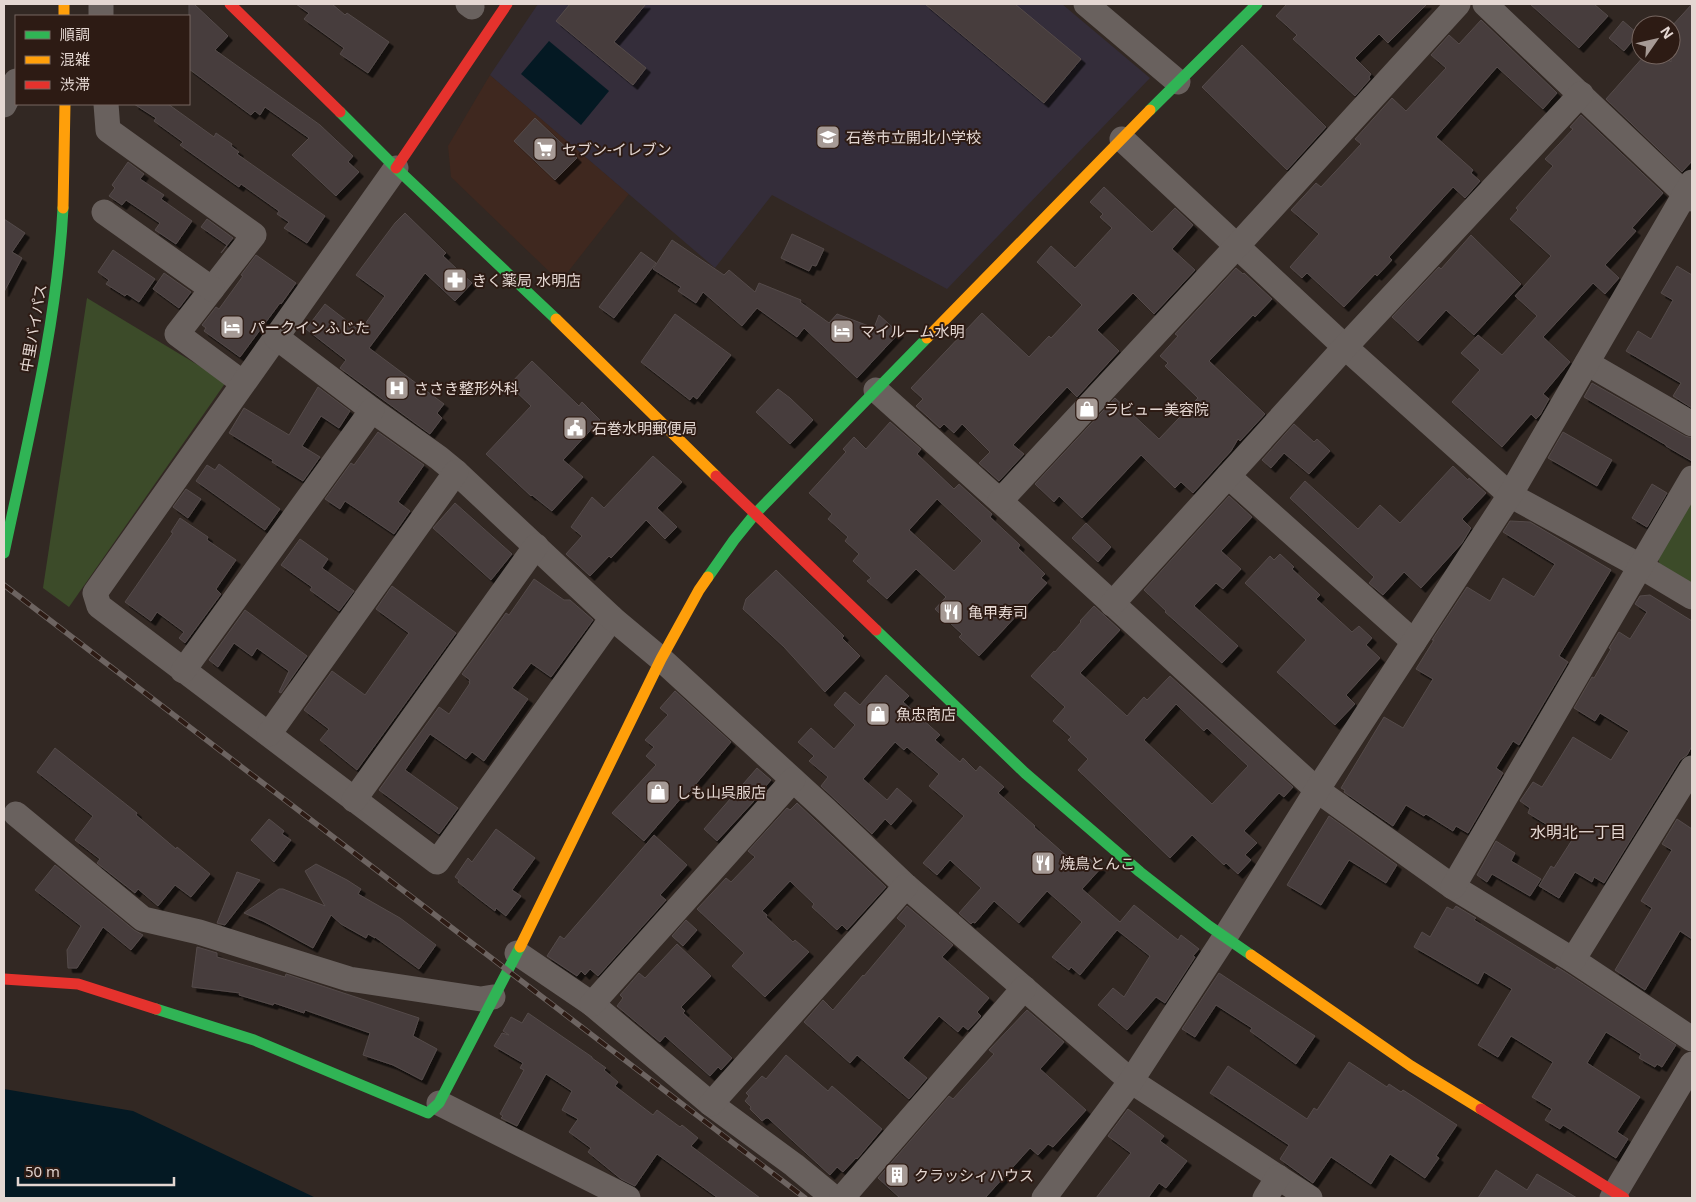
<svg xmlns="http://www.w3.org/2000/svg" width="1696" height="1202" font-family="'Open Sans','Noto Sans JP',sans-serif">
<style>
.built{fill:#3f281f}
.education{fill:#342d3a}
.green{fill:#3c4b29}
.water{fill:#041923}
.building{fill:#463d3d;stroke:#554b4a;fill-rule:evenodd;filter:url(#shadow)}
.lines{fill:none;stroke-linecap:round;stroke-linejoin:round}
.street{stroke:#69615e;stroke-width:25}
.fast{stroke:#30b455;stroke-width:11}
.slow{stroke:#ff9f0a;stroke-width:11}
.jam{stroke:#e5322d;stroke-width:11}
.rail-casing{stroke:#6d6461;stroke-width:5.5}
.rail{stroke:#2d1b14;stroke-width:4;stroke-dasharray:11;stroke-linecap:butt}
.labels{text-anchor:middle;dominant-baseline:central;stroke-width:4;stroke-linejoin:round;paint-order:stroke}
.poi-label{font-size:15px;fill:#e4d7d2;stroke:#2d1b14;text-anchor:start}
.street-label{font-size:15px;fill:#e4d7d2;stroke:#2d1b14}
.neighbourhood-label{font-size:16px;fill:#e4d7d2;stroke:#2d1b14}
</style>
<defs>
<filter id="shadow"><feDropShadow dx="4.5" dy="4.5" stdDeviation="0" flood-color="#0009"/></filter>
</defs>
<rect width="100%" height="100%" fill="#322823"/>
<path class="built" d="M490,75L629,194L560,282L451,177L448,146Z"/>
<path class="education" d="M538,4H1062L1150,78L947,289L772,195L715,268L490,75Z"/>
<g class="green">
<path d="M87,298L226,382L69,607L43,588Z"/>
<path d="M1692,493V585L1660,566L1657,555Z"/>
</g>
<g class="water">
<path d="M549,41L609,91L581,125L521,74Z"/>
<path d="M4,1089L133,1111L316,1198H4Z"/>
</g>
<g class="building">
<path d="M189,4H194L228,36L215,50L320,125L353,156L348,162L359,172L336,196L292,155L309,138L265,107L260,115L255,111L251,115L189,69Z"/>
<path d="M296,4H332L345,15L347,13L389,42L368,73L340,54L344,48L304,19L309,13Z"/>
<path d="M570,4H646L614,42L646,68L633,85L556,21Z"/>
<path d="M925,4H1015L1081,59L1044,103Z"/>
<path d="M1287,4H1427L1388,43L1379,34L1355,58L1371,74L1369,77L1370,79L1355,96L1293,39L1297,35L1276,16Z"/>
<path d="M1530,4H1594L1608,16L1579,48Z"/>
<path d="M1692,4V161L1682,172L1606,99L1645,55H1663L1671,62V27Z"/>
<path d="M1481,20L1557,93L1543,109L1497,67L1436,137L1473,170L1471,173L1480,181L1465,198L1453,187L1389,257L1392,260L1377,276L1375,274L1344,307L1307,273L1302,278L1290,267L1319,234L1291,210L1316,183L1321,187L1361,144L1355,139L1392,98L1406,111L1446,68L1431,55L1449,35L1459,44Z"/>
<path d="M1623,21L1638,34L1624,51L1609,38Z"/>
<path d="M1242,45L1326,127L1287,170L1202,87Z"/>
<path d="M134,104H168L214,137L216,133L232,144L231,146L239,152L237,154L325,216L307,243L284,228L289,222L277,214L279,211L241,184L239,187L180,145L183,142L154,121L156,118Z"/>
<path d="M1581,115L1663,193L1632,228L1636,231L1605,265L1619,278L1605,294L1593,283L1543,337L1570,362L1543,394L1549,399L1540,415L1536,419L1531,414L1502,447L1452,402L1480,370L1461,353L1478,335L1502,355L1537,316L1515,296L1551,256L1510,219L1518,210L1516,208L1553,166L1545,159L1573,129L1570,127Z"/>
<path d="M535,118L577,158L555,180L514,141Z"/>
<path d="M128,162L144,174L140,179L164,195L161,199L192,221L176,244L155,230L160,223L126,200L122,205L109,196L115,188L112,185Z"/>
<path d="M1104,187L1152,232L1175,208L1193,225L1172,249L1195,270L1154,314L1133,293L1097,330L1119,351L1077,397L1067,387L1013,445L1024,454L999,481L979,463L990,452L962,424L954,433L944,424L940,428L916,406L923,399L911,388L982,313L1029,357L1049,336L1051,338L1082,305L1037,262L1051,246L1075,268L1112,228L1100,217L1103,214L1090,202Z"/>
<path d="M405,213L446,253L443,256L472,283L455,301L425,273L369,348L444,404L437,413L442,418L430,434L340,368L346,360L306,329L325,304L360,331L385,296L356,275L395,223Z"/>
<path d="M4,219L25,233L12,252L22,258L4,292Z"/>
<path d="M207,219L233,238L221,253L227,245L201,227Z"/>
<path d="M792,234L824,249L816,266L812,265L809,271L781,258Z"/>
<path d="M1471,235L1521,284L1474,335L1446,310L1418,341L1392,317L1439,267L1441,269Z"/>
<path d="M672,240L724,275L729,270L755,292L759,283L801,300L800,302L829,323L837,314L874,328L879,315L899,333L857,378L804,328L797,337L757,308L742,326L703,292L696,303L678,291L681,287L653,269Z"/>
<path d="M113,250L155,279L139,302L127,294L125,296L106,284L109,280L98,272Z"/>
<path d="M641,252L656,263L614,318L599,307Z"/>
<path d="M256,255L296,283L281,304L280,303L240,357L204,331L206,328L202,325L216,307L219,309L243,276L241,275Z"/>
<path d="M1677,266L1692,275V408L1673,396L1681,383L1626,351L1638,331L1651,339L1673,300L1661,293Z"/>
<path d="M1236,268L1243,274L1244,273L1272,299L1255,317L1253,315L1209,361L1265,414L1240,441L1238,439L1231,451L1193,493L1181,482L1175,488L1141,455L1082,518L1059,496L1054,502L1035,484L1115,398L1159,439L1198,398L1165,366L1168,363L1160,356L1178,336L1175,334Z"/>
<path d="M164,273L191,292L179,308L153,289Z"/>
<path d="M675,314L731,355L697,399L693,396L690,400L641,362Z"/>
<path d="M532,361L579,406L582,402L600,420L563,460L583,477L552,511L532,495L531,496L486,454L531,406L509,385Z"/>
<path d="M1592,383L1685,436L1692,438V461L1666,446V445L1584,397Z"/>
<path d="M318,387L350,411L339,428L321,416L302,446L320,457L303,481L272,462L273,460L229,433L244,408L289,435Z"/>
<path d="M778,389L790,398L813,420L790,444L756,412Z"/>
<path d="M890,422L921,449L917,454L954,489L959,484L992,514L990,517L1020,545L1018,548L1045,574L1041,578L1047,583L979,656L959,637L962,634L935,609L946,597L916,569L887,599L867,581L871,578L853,561L859,554L845,541L848,537L828,519L832,514L809,493L846,452L843,449L854,437L866,449ZM937,499L982,541L954,571L909,530Z"/>
<path d="M1294,424L1314,442L1317,439L1330,451L1309,474L1284,453L1271,468L1262,460Z"/>
<path d="M378,432L424,465L398,502L410,511L394,534L345,501L340,509L325,499L351,463L354,465Z"/>
<path d="M1563,432L1612,460L1597,486L1548,458Z"/>
<path d="M653,456L682,482L657,508L677,527L665,539L646,520L611,558L609,556L590,576L566,554L582,536L571,527L592,497L604,508Z"/>
<path d="M219,464L280,509L265,530L196,481L207,465L215,470Z"/>
<path d="M1453,466L1468,480L1469,478L1486,493L1462,519L1471,528L1462,543L1421,588L1404,572L1383,595L1369,583L1374,577L1290,498L1305,481L1358,529L1380,505L1400,523Z"/>
<path d="M1652,484L1667,493L1647,527L1632,518Z"/>
<path d="M186,489L201,499L188,518L173,507Z"/>
<path d="M1229,496L1252,517L1221,551L1241,569L1223,589L1216,583L1194,606L1238,646L1222,663L1165,612L1166,611L1144,590Z"/>
<path d="M455,503L512,554L491,580L433,528Z"/>
<path d="M180,518L208,537L207,540L236,560L216,589L221,594L185,643L179,638L184,632L157,612L151,621L125,602L173,533L171,532Z"/>
<path d="M1510,521L1530,522L1611,570L1559,656L1568,662L1519,745L1513,741L1496,768L1503,773L1468,833L1456,826L1453,831L1426,814L1424,816L1406,805L1393,826L1344,792L1345,790L1341,788L1384,717L1403,728L1433,679L1416,669L1434,640H1432L1467,587L1490,601L1503,578L1534,597L1555,564L1503,532Z"/>
<path d="M1086,523L1111,547L1098,562L1072,538Z"/>
<path d="M300,539L328,559L322,568L354,591L339,611L310,590L312,587L281,565Z"/>
<path d="M1280,554L1294,567L1292,569L1320,595L1316,599L1352,632L1359,626L1372,638L1366,645L1380,658L1346,695L1355,704L1335,725L1277,672L1306,640L1245,583L1270,556L1274,560Z"/>
<path d="M776,570L844,636L842,638L860,656L825,692L784,647L743,609L746,599Z"/>
<path d="M534,579L564,600H570L593,620L551,677L531,663L512,688L528,699L484,761L472,752L466,759L430,734L405,770L458,808L439,834L379,790L439,707L449,714L470,683L469,682L470,680L462,674L506,613L509,615Z"/>
<path d="M392,586L456,633L357,770L320,740L329,729L304,710L332,671L365,695L409,633L376,609Z"/>
<path d="M1650,595L1692,621V746L1687,755L1680,760L1604,883L1594,877L1592,882L1575,872L1559,898L1539,886L1551,866L1554,868L1572,840L1528,813L1530,808L1520,801L1533,782L1542,787L1573,737L1611,760L1629,731L1600,713L1595,721L1574,708L1592,677L1594,678L1611,649L1609,648L1619,632L1630,639L1647,612L1635,604L1640,596Z"/>
<path d="M1094,606L1120,630L1080,673L1127,716L1144,697L1147,700L1170,676L1293,787L1284,797L1279,793L1244,831L1257,843L1245,855L1251,860L1238,874L1226,863L1224,865L1192,835L1170,858L1078,770L1088,759L1068,740L1071,737L1053,721L1065,707L1031,676L1054,651L1055,652L1081,622L1080,621ZM1176,704L1204,731L1207,728L1248,766L1212,804L1144,740Z"/>
<path d="M245,610L307,656L281,693L279,692L289,671L257,648L252,656L234,643L218,667L209,660Z"/>
<path d="M886,675L909,696L903,702L940,735L935,740L960,762L963,758L976,771L980,766L1004,787L998,793L1035,826L1034,827L1078,866L1086,856L1101,868L1082,889L1120,922L1134,905L1178,940L1181,935L1199,949L1193,956L1195,957L1165,1003L1156,997L1127,1030L1098,1005L1113,988L1124,997L1150,956L1117,930L1080,975L1071,967L1069,970L1052,957L1082,922L1047,891L1019,923L994,901L975,923L973,922L971,924L959,913L981,888L950,860L937,875L923,863L964,816L929,786L939,774L907,747L904,750L895,742L863,779L887,800L897,788L912,801L891,825L885,819L872,834L821,786L828,777L809,761L814,756L798,742L811,728L834,749L855,725L834,705L845,692L860,705Z"/>
<path d="M675,691L731,742L684,798L682,797L644,841L612,813L656,765L646,756L654,747L645,740L668,715L660,708Z"/>
<path d="M55,748L137,813L136,815L176,849L177,847L210,874L191,897L175,885L158,906L138,889L135,893L97,863L100,859L75,840L93,816L37,772Z"/>
<path d="M757,768L771,780L765,787L766,788L717,841L704,829Z"/>
<path d="M797,803L886,887L847,930L842,925L837,930L812,907L814,904L790,881L762,911L767,915L766,917L793,942L795,940L809,952L765,997L732,966L744,953L697,909L726,878L731,882L755,857L748,851L787,808L790,810Z"/>
<path d="M1329,816L1397,865L1386,883L1349,860L1321,905L1287,885Z"/>
<path d="M269,819L284,831L282,834L291,840L274,862L251,840Z"/>
<path d="M1677,819L1692,829V939L1680,931L1645,990L1615,970L1652,908L1641,901L1672,850L1662,844Z"/>
<path d="M496,829L535,858L512,890L521,896L506,916L496,908L495,911L478,898L458,882L459,880L455,877L468,858L472,862Z"/>
<path d="M654,835L687,865L660,895L666,900L598,976L590,969L585,975L581,971L577,976L547,956L560,936L564,939Z"/>
<path d="M1496,841L1515,853L1511,861L1541,879L1530,896L1492,874L1487,882L1477,875Z"/>
<path d="M316,864L347,880L361,889L358,894L400,918L436,945L419,969L375,937V938L368,934L366,938L341,924L331,915L313,948L263,921L244,913L279,889H283L325,906L305,871Z"/>
<path d="M55,865L134,930L143,935L131,950L103,927L77,968H68L67,950L81,926L35,890Z"/>
<path d="M237,872L260,880L225,925L217,923Z"/>
<path d="M907,906L953,945L942,957L989,998L977,1012L981,1016L968,1030L963,1026L958,1032L939,1016L903,1058L927,1078L909,1099L857,1055L850,1063L804,1022L823,1000L833,1010L863,975L864,976L906,926L897,918Z"/>
<path d="M1456,906L1476,918L1474,920L1555,970L1557,967L1565,972L1676,1045L1662,1067L1657,1064L1655,1067L1639,1058L1641,1054L1606,1032L1587,1063L1640,1097L1617,1132L1628,1139L1616,1158L1563,1125L1560,1129L1545,1120L1552,1109L1532,1097L1553,1062L1511,1036L1498,1057L1478,1045L1512,989L1484,972L1478,984L1414,947L1422,932L1430,937L1447,907L1453,910Z"/>
<path d="M686,920L697,930L683,946L672,936Z"/>
<path d="M677,944L711,976L681,1007L685,1011L683,1013L732,1058L721,1070L718,1067L710,1076L665,1036L660,1042L617,1006L623,998L620,995L639,973L645,978Z"/>
<path d="M197,947L217,953V957L285,977L286,974L419,1018L413,1036L437,1049L422,1080L393,1065L363,1055L370,1033L305,1010L304,1013L274,1003L273,1005L239,995L240,993L192,987Z"/>
<path d="M1219,973L1315,1036L1296,1064L1250,1031L1252,1028L1216,1005L1195,1037L1182,1029Z"/>
<path d="M1027,1010L1064,1042L1040,1069L1086,1110L1053,1147L1048,1144L1038,1155L1030,1148L985,1198H900L878,1178L949,1096L953,1099L994,1054L989,1050Z"/>
<path d="M528,1013L592,1057V1058L606,1068L604,1070L618,1082L615,1086L653,1115L657,1110L680,1127L682,1125L698,1138L691,1146L760,1198H718L657,1154L635,1186L621,1179L588,1152L591,1148L569,1132L578,1119L562,1110L572,1091L546,1074L517,1126L501,1118L503,1116L500,1114L524,1070L520,1068L523,1063L494,1046L502,1033L509,1035L503,1031L511,1017L522,1023Z"/>
<path d="M786,1055L828,1091L832,1086L882,1129L857,1159L856,1158L843,1172L837,1167L830,1175L768,1118H766L762,1121L750,1109L751,1107L745,1101L749,1096L746,1093L762,1076L766,1079Z"/>
<path d="M1349,1062L1387,1087L1389,1084L1401,1092L1403,1090L1457,1125L1436,1156L1439,1158L1425,1178L1390,1154L1371,1184L1331,1157L1313,1183L1280,1159L1289,1145L1210,1093L1228,1066L1307,1119L1314,1108L1317,1110Z"/>
<path d="M1128,1109L1164,1136L1160,1141L1187,1161L1166,1188L1159,1183L1148,1198H1096L1131,1153L1108,1136Z"/>
<path d="M1496,1170L1527,1190L1537,1174L1577,1198H1478Z"/>
</g>
<g class="lines">
<g class="street">
<path d="M101,4V16"/>
<path d="M468,4L472,7"/>
<path d="M1086,4L1178,82"/>
<path d="M1485,4L1685,194L1692,199"/>
<path d="M106,104L108,130L254,235L177,334L243,383"/>
<path d="M4,105L16,81"/>
<path d="M1122,139L1345,347L1510,495L1640,566L1692,597"/>
<path d="M396,168L95,593L99,606L437,862L612,618"/>
<path d="M104,212L212,289"/>
<path d="M276,337L372,410L439,458L456,472L612,618L661,659L826,810L906,886L1131,1081L1310,1198"/>
<path d="M1587,363L1692,424"/>
<path d="M876,390L1000,501L1317,790L1453,887L1573,960L1692,1039"/>
<path d="M1228,476L1414,642"/>
<path d="M1000,501L1237,246L1458,4"/>
<path d="M1112,604L1345,347L1581,94"/>
<path d="M183,671L372,410"/>
<path d="M269,734L456,472"/>
<path d="M354,800L536,546"/>
<path d="M16,814L143,919L199,932L349,979L481,999L493,997"/>
<path d="M1453,887L1692,478"/>
<path d="M517,953L592,1004L711,1104L794,1165L834,1198"/>
<path d="M1573,960L1692,768"/>
<path d="M592,1004L793,780"/>
<path d="M439,1103L628,1198"/>
<path d="M711,1104L906,886"/>
<path d="M842,1198L1024,988"/>
<path d="M1044,1198L1131,1081L1225,937L1317,790L1510,495L1692,182"/>
<path d="M1265,1198L1278,1177"/>
<path d="M1612,1198L1692,1064"/>
</g>
<g class="fast">
<path d="M1150,110L1257,4"/>
<path d="M340,112L396,168L556,319"/>
<path d="M4,553C28,439 57,325 63,208"/>
<path d="M708,577L734,540L755,514L927,338"/>
<path d="M876,630L1025,773L1140,872L1209,926L1251,955"/>
<path d="M156,1009L254,1040L428,1113L439,1103L520,947"/>
</g>
<g class="slow">
<path d="M64,4V16"/>
<path d="M63,208L65,104"/>
<path d="M556,319L716,476"/>
<path d="M927,338L1150,110"/>
<path d="M520,947L661,659L699,590L708,577"/>
<path d="M1251,955L1411,1066L1481,1109"/>
</g>
<g class="jam">
<path d="M230,4L340,112"/>
<path d="M396,168L507,4"/>
<path d="M716,476L876,630"/>
<path d="M4,979L78,984L156,1009"/>
<path d="M1481,1109L1624,1198"/>
</g>
<g class="rail-casing">
<path id="rail" d="M4,585L805,1198"/>
</g>
<use href="#rail" class="rail"/>
</g>
<defs>
<g id="school-square" transform="scale(1.25)"><rect x="-9" y="-9" width="18" height="18" rx="4" fill="#a69a95" stroke="#2d1b14"/><path d="M0-5L7-2L0 1L-7-2ZM-4 1L0 2.5L4 1V4Q0 6-4 4Z" fill="#fff"/></g>
<g id="supermarket-square" transform="scale(1.25)"><rect x="-9" y="-9" width="18" height="18" rx="4" fill="#a69a95" stroke="#2d1b14"/><path d="M-6-5.5h2.5l.6 2H6L4.5 2H-2.5L-4.4-4H-6ZM-1.5 3.2a1.3 1.3 0 1 0 .1 0ZM3 3.2a1.3 1.3 0 1 0 .1 0Z" fill="#fff"/></g>
<g id="pharmacy-square" transform="scale(1.25)"><rect x="-9" y="-9" width="18" height="18" rx="4" fill="#a69a95" stroke="#2d1b14"/><path d="M-2-6h4v4h4v4h-4v4h-4v-4h-4v-4h4Z" fill="#fff"/></g>
<g id="hotel-square" transform="scale(1.25)"><rect x="-9" y="-9" width="18" height="18" rx="4" fill="#a69a95" stroke="#2d1b14"/><path d="M-6-4.5h1.5V1H6V5H4.5V3h-9V5H-6ZM-4 0a1.8 1.8 0 1 1 3.6 0ZM.5 0V-2.5h3Q6-2.5 6 0Z" fill="#fff"/></g>
<g id="hospital-square" transform="scale(1.25)"><rect x="-9" y="-9" width="18" height="18" rx="4" fill="#a69a95" stroke="#2d1b14"/><path d="M-5-5h3v3.5h4V-5h3V5h-3V1.5h-4V5h-3Z" fill="#fff"/></g>
<g id="shop-square" transform="scale(1.25)"><rect x="-9" y="-9" width="18" height="18" rx="4" fill="#a69a95" stroke="#2d1b14"/><path d="M-5-2.5h2.3a2.7 3.5 0 0 1 5.4 0H5L5.5 6h-11ZM-1.5-2.5h3a1.5 2.3 0 0 0-3 0Z" fill="#fff"/></g>
<g id="civic-square" transform="scale(1.25)"><rect x="-9" y="-9" width="18" height="18" rx="4" fill="#a69a95" stroke="#2d1b14"/><path d="M-.6-6.5H3V-4.5H.6V-3L4-1V1h2V6H-6V1h2V-1L-.6-3ZM-1.2 2.5V6h2.4V2.5Z" fill="#fff"/></g>
<g id="restaurant-square" transform="scale(1.25)"><rect x="-9" y="-9" width="18" height="18" rx="4" fill="#a69a95" stroke="#2d1b14"/><path d="M-5-6h1v4h1v-4h1v4h1v-4h1v5L-1.5 .5V6h-2V.5L-5-1ZM5-6V6H3V1.5H1.5Q1.5-4 5-6Z" fill="#fff"/></g>
<g id="building-square" transform="scale(1.25)"><rect x="-9" y="-9" width="18" height="18" rx="4" fill="#a69a95" stroke="#2d1b14"/><path d="M-4-6H4V6H1V3H-1V6H-4ZM-2.5-4.3h1.7v1.8h-1.7ZM.8-4.3h1.7v1.8H.8ZM-2.5-1h1.7V.8h-1.7ZM.8-1h1.7V.8H.8Z" fill="#fff"/></g>
</defs>
<g fill-rule="evenodd">
<use href="#school-square" x="828" y="137"/>
<use href="#supermarket-square" x="545" y="149"/>
<use href="#pharmacy-square" x="455" y="280"/>
<use href="#hotel-square" x="232" y="327"/>
<use href="#hotel-square" x="842" y="331"/>
<use href="#hospital-square" x="397" y="388"/>
<use href="#shop-square" x="1087" y="409"/>
<use href="#civic-square" x="575" y="428"/>
<use href="#restaurant-square" x="951" y="612"/>
<use href="#shop-square" x="878" y="714"/>
<use href="#shop-square" x="658" y="792"/>
<use href="#restaurant-square" x="1043" y="863"/>
<use href="#building-square" x="897" y="1175"/>
</g>
<g class="labels">
<g class="poi-label">
<text x="846" y="137">石巻市立開北小学校</text>
<text x="562" y="149">セブン-イレブン</text>
<text x="472" y="280">きく薬局 水明店</text>
<text x="250" y="327">パークインふじた</text>
<text x="860" y="331">マイルーム水明</text>
<text x="414" y="388">ささき整形外科</text>
<text x="1104" y="409">ラビュー美容院</text>
<text x="592" y="428">石巻水明郵便局</text>
<text x="968" y="612">亀甲寿司</text>
<text x="896" y="714">魚忠商店</text>
<text x="676" y="792">しも山呉服店</text>
<text x="1060" y="863">焼鳥とんこ</text>
<text x="914" y="1175">クラッシィハウス</text>
</g>
<g class="street-label">
<text transform="translate(33 328) rotate(-80)">中里バイパス</text>
</g>
<g class="neighbourhood-label">
<text x="1578" y="832">水明北一丁目</text>
</g>
</g>
<rect width="1696" height="1202" fill="none" stroke="#e4d7d2" stroke-width="10"/>
<rect x="15" y="15" width="175" height="90" fill="#2d1b14" stroke="#766660"/>
<rect x="25" y="31" width="25" height="8" fill="#30b455" stroke="#766660"/>
<text x="60" y="40" font-size="15" fill="#e4d7d2">順調</text>
<rect x="25" y="56" width="25" height="8" fill="#ff9f0a" stroke="#766660"/>
<text x="60" y="65" font-size="15" fill="#e4d7d2">混雑</text>
<rect x="25" y="81" width="25" height="8" fill="#e5322d" stroke="#766660"/>
<text x="60" y="90" font-size="15" fill="#e4d7d2">渋滞</text>
<g transform="translate(1656 40) rotate(56)"><circle r="24" fill="#2d1b14" stroke="#766660"/>
<path d="M0-4L9 19L0 12L-9 19Z" fill="#a69a95"/>
<text y="-8" font-size="14" font-weight="bold" text-anchor="middle" fill="#e4d7d2">N</text>
</g>
<path d="M18 1177v8h156v-8" fill="none" stroke="#e4d7d2" stroke-width="2.5"/>
<text x="25" y="1177" font-size="15" fill="#e4d7d2" stroke="#2d1b14" stroke-width="4" paint-order="stroke">50 m</text>
</svg>
